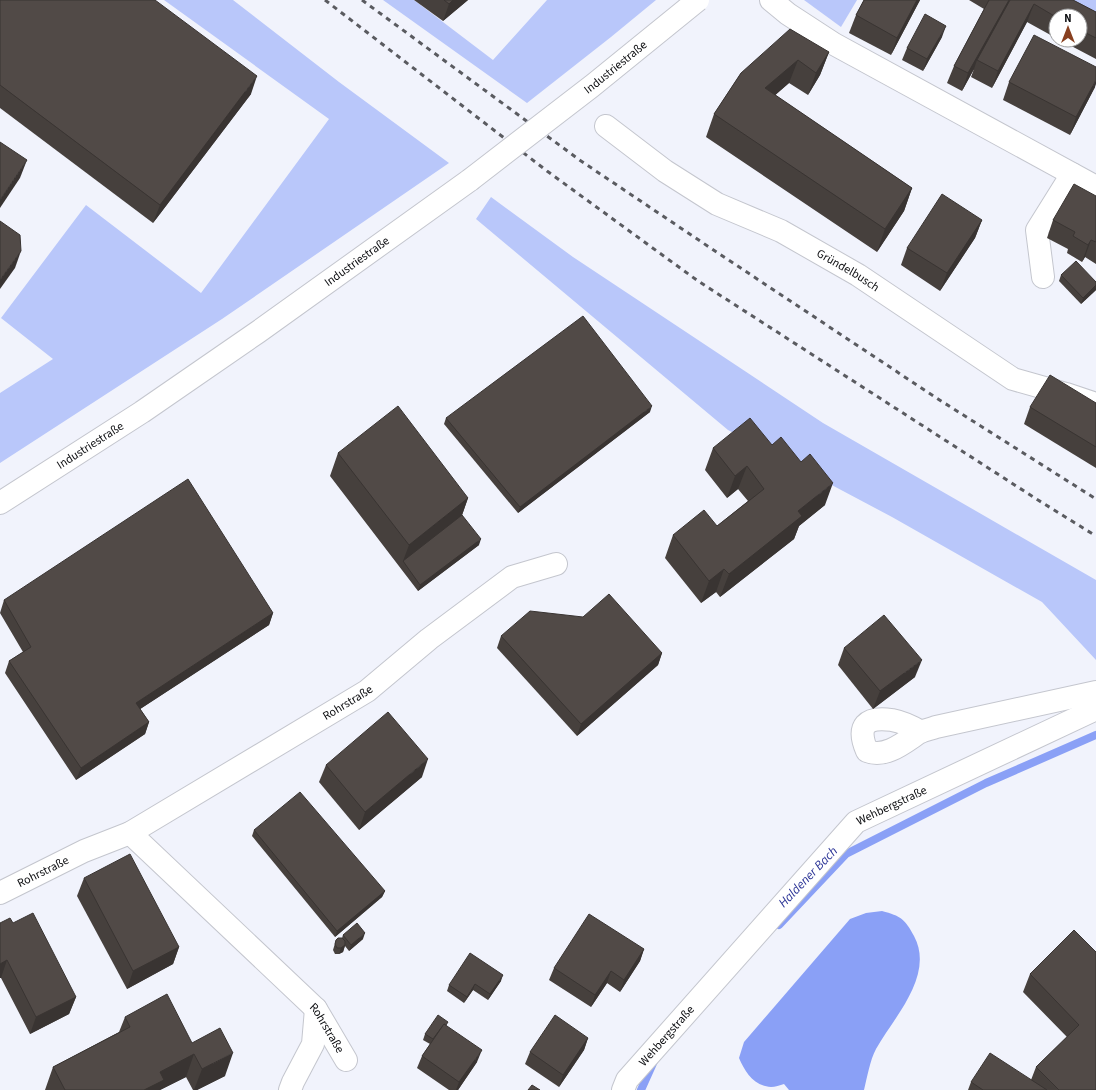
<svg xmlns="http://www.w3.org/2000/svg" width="1096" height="1090" font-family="'Source Sans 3',sans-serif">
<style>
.green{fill:#b9c7fa}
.water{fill:#8aa0f6}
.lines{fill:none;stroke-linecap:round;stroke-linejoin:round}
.stream{stroke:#8aa0f6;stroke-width:8}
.minor-casing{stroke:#c4c6ce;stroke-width:24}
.major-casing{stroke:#c4c6ce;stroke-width:24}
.minor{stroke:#fff;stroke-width:22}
.major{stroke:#fff;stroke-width:22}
.rail{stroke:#5a5b60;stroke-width:3;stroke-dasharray:5 5;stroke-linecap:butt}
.major-bridge-casing{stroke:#c4c6ce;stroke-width:24;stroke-linecap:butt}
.major-bridge{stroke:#fff;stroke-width:22}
.wall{fill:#46403d}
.shaded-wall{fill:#393432}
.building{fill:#514a47;stroke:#393432}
.labels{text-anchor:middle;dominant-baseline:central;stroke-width:4;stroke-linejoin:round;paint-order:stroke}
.street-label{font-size:12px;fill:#0b0c0f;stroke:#fff}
.water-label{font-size:13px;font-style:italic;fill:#2c3597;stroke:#fff}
</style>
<rect width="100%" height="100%" fill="#f1f3fc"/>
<g class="green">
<path d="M164,0H233L339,82L449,163L222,319L0,463V393L53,359L1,318L86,205L201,293L329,119Z"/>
<path d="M383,0H414L493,60L547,0H656L611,37L527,103Z"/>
<path d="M804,0H857L841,27Z"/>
<path d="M1045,0H1096V29L1080,16Z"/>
<path d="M491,197L573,257L823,423L1096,580V660L1042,602L892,517L728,430L476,219Z"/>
</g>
<path class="water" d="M882,911C901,916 905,919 914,936C935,975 894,1017 876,1049C870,1060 867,1078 864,1090H789L784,1084C780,1085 775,1087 771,1087C754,1086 745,1072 739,1058L744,1042L850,919L866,913Z"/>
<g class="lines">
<g class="stream">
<path d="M779,925L846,854L986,783L1096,735"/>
<path d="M641,1090L654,1061"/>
</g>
<g class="minor-casing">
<g id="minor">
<path d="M771,0L788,14L834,44L1096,187"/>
<path id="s1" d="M606,126L665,171L717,204L781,231L858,275L1013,379L1066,394L1096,404"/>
<path d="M1043,277L1037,230L1072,174"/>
<path d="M921,732C913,727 902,722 892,720C866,716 856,726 867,751C886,759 906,741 920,732C925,730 931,729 936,727L1096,692"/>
<path id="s2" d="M130,833L316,1009L346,1060"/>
<path id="s3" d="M0,893L84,851L130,833L367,691L429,639L512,577L556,564"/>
<path d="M290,1090L293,1082L313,1044L316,1009"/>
<path id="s4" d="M623,1090L627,1080L856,822L1096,709"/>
</g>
</g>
<g class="major-casing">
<g id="major">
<path id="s5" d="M0,503L142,412L258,332L470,180"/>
</g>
</g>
<use href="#minor" class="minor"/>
<use href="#major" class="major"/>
<g class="rail">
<path d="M325,0L547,171L698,281L1038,500L1096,536"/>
<path d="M362,0L581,161L715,251L938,399L1096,499"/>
</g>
<g class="major-bridge-casing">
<g id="major-bridge">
<path id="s6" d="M470,180L592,86L698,0"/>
</g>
</g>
<use href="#major-bridge" class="major-bridge"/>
</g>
<g class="wall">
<path d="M0,0L251,94L153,223L0,108Z"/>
<path d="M414,0H468L443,21Z"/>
<path d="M864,0H920L891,55L849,33L856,15Z"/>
<path d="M969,0H1073L1096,12V59L1060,40H1080V16H1056V38L1027,22L992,88L971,77L974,69L962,91L947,83L954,66L984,9Z"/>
<path d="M942,37L923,71L902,60L907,48Z"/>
<path d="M829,52L820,75L808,95L789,83L775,95L912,188L904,211L877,252L706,137L714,114L741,73Z"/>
<path d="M1009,82L1095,87L1070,135L1003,100Z"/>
<path d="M1096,196V264L1085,257L1082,262L1067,253L1068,249L1047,238L1053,220Z"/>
<path d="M982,220L975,238L940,291L901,265L907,248Z"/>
<path d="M1061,275L1096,282V290L1081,304L1059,281Z"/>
<path d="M1096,403V468L1024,424L1030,407Z"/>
<path d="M650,412L518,513L444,424L446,418Z"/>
<path d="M772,445L825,505L799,526L794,539L720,597L716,592L701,603L665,558L673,535L717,526L748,501L738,489L727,498L705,470L713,448Z"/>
<path d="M338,453L468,498L462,515L479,545L418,591L330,476Z"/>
<path d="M4,600L273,613L269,625L140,709L149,722L145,734L76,780L5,673L9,661L23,652L0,613Z"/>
<path d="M501,636L662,653L658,665L577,736L497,648Z"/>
<path d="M844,648L915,677L873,709L838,665Z"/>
<path d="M326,765L422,777L359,830L319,782Z"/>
<path d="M254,830L385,891L382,897L335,937L252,836Z"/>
<path d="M84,878L179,947L173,964L127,989L77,896Z"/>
<path d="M0,923H13L76,997L69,1014L30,1034L1,978H0Z"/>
<path d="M1074,930L1096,1090H968L971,1082L1031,1080L1036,1067L1067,1037L1023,992L1030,974Z"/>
<path d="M343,935L363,939L349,951L345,946L343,952L339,954H335L333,950L336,940L342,938Z"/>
<path d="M644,949L640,961L620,992L607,983L591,1007L549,980L554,968Z"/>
<path d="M501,981L488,1000L473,990L464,1003L447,991L449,985Z"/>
<path d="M125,1017L192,1043L225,1076L197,1090H193L186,1077L160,1090H45L53,1067L119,1032Z"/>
<path d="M446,1025L477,1062L458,1090H449L417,1068L422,1056L430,1044L423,1040L425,1034Z"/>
<path d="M588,1038L584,1050L559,1087L525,1064L530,1052Z"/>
</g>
<g class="shaded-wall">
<path d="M453,0H468L443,21L449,4Z"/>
<path d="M917,0H920L891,55L897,38Z"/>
<path d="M1009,0H1012L977,60L974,69L962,91L968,73Z"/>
<path d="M1034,4L1027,22L992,88L998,71Z"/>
<path d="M946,26L942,37L923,71L927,59Z"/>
<path d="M829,52L820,75L808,95L816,73Z"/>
<path d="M798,60L789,83L757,111L765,88Z"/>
<path d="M257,76L251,94L153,223L160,205Z"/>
<path d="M1096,80V84L1095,87L1070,135L1076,117Z"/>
<path d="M27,160L20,178L0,208V200Z"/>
<path d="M912,188L904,211L877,252L885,229Z"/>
<path d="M982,220L975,238L940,291L947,273Z"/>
<path d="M1091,240L1085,257L1082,262L1088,245Z"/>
<path d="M21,251L15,268L0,289V280Z"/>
<path d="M1096,285V290L1081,304L1083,298Z"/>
<path d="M652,406L650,412L518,513L520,507Z"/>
<path d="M747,466L738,489L727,498L735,476Z"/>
<path d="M833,483L825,505L799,526L794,539L720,597L729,574L798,511Z"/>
<path d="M468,498L460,521L403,561L409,545Z"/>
<path d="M481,539L479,545L418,591L420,585Z"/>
<path d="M724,569L716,592L701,603L709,581Z"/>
<path d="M273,613L269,625L131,715L136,703Z"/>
<path d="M662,653L658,665L577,736L581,724Z"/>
<path d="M922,660L915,677L873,709L880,691Z"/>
<path d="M149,722L145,734L76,780L81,768Z"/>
<path d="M428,759L422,777L359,830L365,812Z"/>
<path d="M385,891L382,897L335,937L337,931Z"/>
<path d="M365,933L363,939L349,951L351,945Z"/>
<path d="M345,945L343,952L339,954L341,948Z"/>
<path d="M179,947L173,964L127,989L133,971Z"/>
<path d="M644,949L640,961L620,992L624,980Z"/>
<path d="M7,960L1,978H0V964Z"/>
<path d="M611,971L607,983L591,1007L595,995Z"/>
<path d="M503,975L501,981L488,1000L490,994Z"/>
<path d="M475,984L473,990L464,1003L467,997Z"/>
<path d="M76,997L69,1014L30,1034L36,1017Z"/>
<path d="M588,1038L584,1050L559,1087L563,1075Z"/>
<path d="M482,1050L477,1062L458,1090H456L459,1082Z"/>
<path d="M233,1053L225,1076L197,1090H194L202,1069Z"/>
<path d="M194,1054L186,1077L160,1090H144L160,1072Z"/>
</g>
<g class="building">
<path d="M0,0H155L257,76L160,205L0,85Z"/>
<path d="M444,0H453L449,4Z"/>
<path d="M864,0H917L897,38L856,15Z"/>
<path d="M989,0H1009L968,73L954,66Z"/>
<path d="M1010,0H1073L1096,12V38L1080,30V16H1056V17L1034,4L998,71L977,60Z"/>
<path d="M925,14L946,26L927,59L907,48Z"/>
<path d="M790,29L829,52L816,73L798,60L765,88L912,188L885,229L714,114L741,73Z"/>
<path d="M1034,35L1096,67V80L1076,117L1009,82Z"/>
<path d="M0,142L27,160L0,200Z"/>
<path d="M1074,184L1096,196V242L1091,240L1088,245L1073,236L1075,232L1053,220Z"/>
<path d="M942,194L982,220L947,273L907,248Z"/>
<path d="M0,221L20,235L21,251L0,280Z"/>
<path d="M1076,261L1096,282V285L1083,298L1061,275Z"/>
<path d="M583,316L652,406L520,507L446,418Z"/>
<path d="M1050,375L1096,403V447L1030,407Z"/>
<path d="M398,406L468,498L409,545L338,453Z"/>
<path d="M750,418L772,445L781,437L801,462L810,454L833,483L798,511L802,516L729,574L724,569L709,581L673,535L704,510L717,526L764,489L747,466L735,476L713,448Z"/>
<path d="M188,479L273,613L136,703L149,722L81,768L9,661L31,647L4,600Z"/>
<path d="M462,515L481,539L420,585L403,561Z"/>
<path d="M609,594L662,653L581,724L501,636L530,611L583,617Z"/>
<path d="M884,615L922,660L880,691L844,648Z"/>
<path d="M388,712L428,759L365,812L326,765Z"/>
<path d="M300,792L385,891L337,931L254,830Z"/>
<path d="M130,854L179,947L133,971L84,878Z"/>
<path d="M33,913L76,997L36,1017L7,960L0,964V923L10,918L13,923Z"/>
<path d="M589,914L644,949L624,980L611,971L595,995L554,968Z"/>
<path d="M357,923L365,933L351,945L343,935Z"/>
<path d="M1074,930L1096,952V1090H1059L1036,1067L1079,1025L1030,974Z"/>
<path d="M338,938H342L345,941V945L341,948H337L335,944L336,940Z"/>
<path d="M470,953L503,975L490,994L475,984L467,997L449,985Z"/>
<path d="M167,994L192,1043L220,1028L233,1053L202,1069L194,1054L160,1072L164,1080L144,1090H65L53,1067L130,1027L125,1017Z"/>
<path d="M438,1015L448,1022L446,1025L444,1024L433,1039L425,1034Z"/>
<path d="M555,1015L588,1038L563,1075L530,1052Z"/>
<path d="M444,1024L482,1050L459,1082L422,1056Z"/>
<path d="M990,1053L1047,1090H983L971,1082Z"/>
<path d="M532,1085L540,1090H528Z"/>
</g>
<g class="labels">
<g class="street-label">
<text stroke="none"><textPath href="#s6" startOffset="184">Industriestraße</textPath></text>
<text stroke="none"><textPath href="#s5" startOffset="431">Industriestraße</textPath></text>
<text stroke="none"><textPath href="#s1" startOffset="283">Gründelbusch</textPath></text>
<text stroke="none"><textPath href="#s5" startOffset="107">Industriestraße</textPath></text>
<text stroke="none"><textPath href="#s3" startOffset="397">Rohrstraße</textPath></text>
<text stroke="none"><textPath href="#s4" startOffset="395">Wehbergstraße</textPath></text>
<text stroke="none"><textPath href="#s3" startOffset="48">Rohrstraße</textPath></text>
<text stroke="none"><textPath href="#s2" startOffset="278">Rohrstraße</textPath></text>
<text stroke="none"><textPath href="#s4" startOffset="70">Wehbergstraße</textPath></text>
</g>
<g class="water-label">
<text transform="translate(808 877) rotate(-46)">Haldener Bach</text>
</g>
</g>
<g transform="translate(1068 28)"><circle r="19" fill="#ffffff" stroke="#9d9e9f"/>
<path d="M0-3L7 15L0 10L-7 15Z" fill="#884020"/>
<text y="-6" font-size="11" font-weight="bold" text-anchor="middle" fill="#0b0c0f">N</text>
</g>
</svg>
